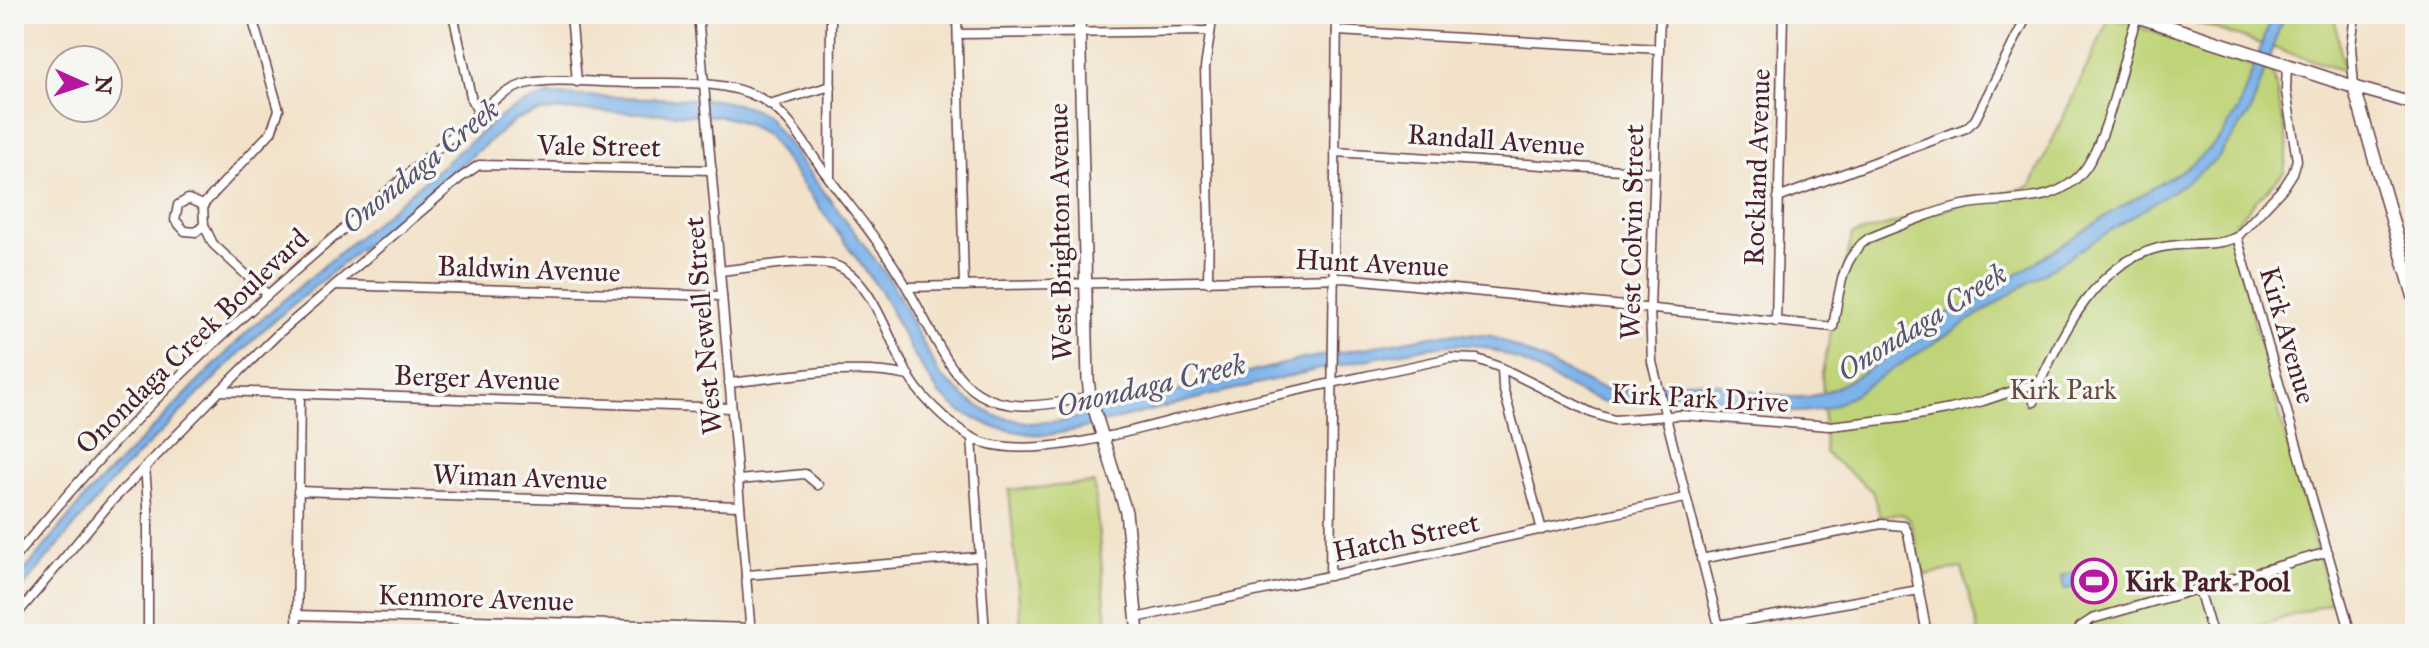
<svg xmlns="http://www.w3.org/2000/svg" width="2429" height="648" font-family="'IM FELL Great Primer',serif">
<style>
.green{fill:#bfd478;stroke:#847a52;stroke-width:2}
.water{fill:#7bb3ea;stroke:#62698a;stroke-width:2}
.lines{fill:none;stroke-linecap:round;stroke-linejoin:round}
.street-casing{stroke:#633c43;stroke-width:11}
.secondary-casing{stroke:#633c43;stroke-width:14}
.primary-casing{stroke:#633c43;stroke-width:15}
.street{stroke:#fff;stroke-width:8}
.secondary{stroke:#fff;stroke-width:11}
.primary{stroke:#fff;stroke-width:12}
.labels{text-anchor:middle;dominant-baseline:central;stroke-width:7;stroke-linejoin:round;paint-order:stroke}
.street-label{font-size:28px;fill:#4a1f2b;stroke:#f6f6f2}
.park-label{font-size:28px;fill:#674c3e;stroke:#f6f6f2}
.poi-label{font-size:28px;font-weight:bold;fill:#4a1f2b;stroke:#f6f6f2;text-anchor:start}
.water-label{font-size:30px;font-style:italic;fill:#5b536e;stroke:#f6f6f2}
</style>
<rect width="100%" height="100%" fill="#f6f6f2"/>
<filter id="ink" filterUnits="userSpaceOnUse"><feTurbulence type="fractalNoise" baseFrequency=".0125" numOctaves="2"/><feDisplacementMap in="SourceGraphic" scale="16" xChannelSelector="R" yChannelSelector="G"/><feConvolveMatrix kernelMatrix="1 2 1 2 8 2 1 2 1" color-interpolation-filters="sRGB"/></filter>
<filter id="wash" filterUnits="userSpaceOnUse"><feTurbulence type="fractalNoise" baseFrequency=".006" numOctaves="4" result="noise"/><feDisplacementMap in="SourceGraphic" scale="32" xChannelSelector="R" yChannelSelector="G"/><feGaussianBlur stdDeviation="1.8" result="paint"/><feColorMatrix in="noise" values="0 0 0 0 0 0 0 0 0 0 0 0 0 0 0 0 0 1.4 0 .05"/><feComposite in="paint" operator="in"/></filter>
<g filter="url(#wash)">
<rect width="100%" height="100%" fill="#f2e2c9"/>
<g class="green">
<path d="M2170,14H2334L2344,71Z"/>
<path d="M2110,17L2273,73L2288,146L2284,172L2229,229L2331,603L2233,634H1979L1962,568L1924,575L1910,520L1902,514L1880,516L1872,491L1825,453L1822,373L1852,235L2031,186Z"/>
<path d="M1094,483L1108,634H1022L1009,490Z"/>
</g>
<g class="water">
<path d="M2273,14H2284L2251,111L2217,159L2185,183L1843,401C1799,427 1741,399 1695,395C1660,392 1629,413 1593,399C1555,384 1513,350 1472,345C1438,342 1403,353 1370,359C1271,378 1174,405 1076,430L1048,435L1030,434L993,427L960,411L939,394L911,350L881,292L766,134L743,122L720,116L564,110L540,112L515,120L266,327L114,479L14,598V584L87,495L252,327L491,124C510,109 525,101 548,95L718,100L749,107L767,116L891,281L939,374L968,400L996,416L1030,423L1062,421L1303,359L1449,333L1492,336L1598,387C1640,398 1651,381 1688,381C1726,380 1764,399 1803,397C1837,396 1900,348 1931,329L1929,324L1959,307L1969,306L2109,214L2188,167L2208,150L2221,137L2238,110Z"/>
<path d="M2102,564L2110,592L2085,599L2079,581L2076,582L2077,586L2065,590L2061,576Z"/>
</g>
</g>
<g filter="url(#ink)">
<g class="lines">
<g class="street-casing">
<g id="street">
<path d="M453,14L472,101L479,113"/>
<path d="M571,14L577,82"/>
<path d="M698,14L751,634"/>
<path d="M957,14L964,286"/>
<path d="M1660,14L1650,308L1652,362L1721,634"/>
<path d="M1337,31L1659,49"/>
<path d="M958,34L1210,31"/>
<path d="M2287,63L2286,91L2297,160L2293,173L2284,187L2237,237L2351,634"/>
<path d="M2354,87L2351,46L2355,14"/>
<path d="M769,104L831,86"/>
<path d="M1335,152L1654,172"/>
<path d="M830,177L831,14"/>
<path d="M1778,198L1966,128L1975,120L2028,14"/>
<path d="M188,199L203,205L204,225L196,232L185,231L175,220L178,205Z"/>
<path d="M203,205L271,132L279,110L251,14"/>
<path d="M204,225L213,244L267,294"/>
<path d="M720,271C750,268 807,257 834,265C873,277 891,347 910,378C923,400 959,434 982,442C1047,463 1164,420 1231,405C1304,388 1377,374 1450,358L1477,359L1502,368L1592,413L1614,420L1681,415L1830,426L1901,418L1951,409L1983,401L2040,382C2065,329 2096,264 2158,248C2184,241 2213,248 2237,237"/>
<path d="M1208,282L1209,218L1205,68L1213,14"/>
<path d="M335,285L722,296"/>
<path d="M907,287L1344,278L1833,327C1839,296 1840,257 1869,238C1900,226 1931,212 1963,205C2006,196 2058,209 2087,166C2111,130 2122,58 2138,14"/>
<path d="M1776,322L1783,14"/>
<path d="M1502,368L1503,387L1542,530"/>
<path d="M729,383C787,377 851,363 909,376"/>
<path d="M220,391L731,408"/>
<path d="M2034,402L2040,382"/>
<path d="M972,438L985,634"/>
<path d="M145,467L148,505V634"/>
<path d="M738,480L805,474L818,485"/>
<path d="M298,491L740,506"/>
<path d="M14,558C69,491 128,425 191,365C288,273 392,189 493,101C503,95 513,87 525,84C555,77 597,83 629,83C671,84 721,78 760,98C787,112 803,142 820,166C846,202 876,236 899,274C957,369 955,430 1090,396"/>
<path d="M1701,559L1881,524L1904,526L1908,533L1927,634"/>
<path d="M746,575L978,557"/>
<path d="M1330,576L1337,14"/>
<path d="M2199,589L2212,634"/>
<path d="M297,615L750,628"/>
<path d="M14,618L111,502L220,391L279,333L460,178L479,165L712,170"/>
<path d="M1136,618L1685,498"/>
<path d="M1719,625L1919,590"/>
<path d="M297,634L300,395"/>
<path d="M2078,634L2080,627L2092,619L2328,552"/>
</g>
</g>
<g class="secondary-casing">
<g id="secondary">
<path d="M1079,14L1088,379L1090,396L1126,512L1138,634"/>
<path d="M2354,87L2415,104"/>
</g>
</g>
<g class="primary-casing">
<path id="primary" d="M2130,14L2354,87L2415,300"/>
</g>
<use href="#street" class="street"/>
<use href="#secondary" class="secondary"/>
<use href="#primary" class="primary"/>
</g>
</g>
<defs>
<g id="stadium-ring" transform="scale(2.3)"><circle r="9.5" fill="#f6f6f2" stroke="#b5179e" stroke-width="1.5"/><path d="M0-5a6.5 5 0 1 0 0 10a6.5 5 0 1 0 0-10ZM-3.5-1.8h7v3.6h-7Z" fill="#b5179e"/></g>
</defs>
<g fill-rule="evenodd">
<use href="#stadium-ring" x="2094" y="581"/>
</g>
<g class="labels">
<g class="street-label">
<text transform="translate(1496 140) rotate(4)">Randall Avenue</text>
<text transform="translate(599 146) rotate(1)">Vale Street</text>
<text transform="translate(1757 167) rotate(-88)">Rockland Avenue</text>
<text transform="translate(1060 232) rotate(-91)">West Brighton Avenue</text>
<text transform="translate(1632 232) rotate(-89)">West Colvin Street</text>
<text transform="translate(1372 263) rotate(3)">Hunt Avenue</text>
<text transform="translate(529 269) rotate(2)">Baldwin Avenue</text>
<text transform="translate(703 326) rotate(-95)">West Newell Street</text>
<text transform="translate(2288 335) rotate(74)">Kirk Avenue</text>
<text transform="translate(192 341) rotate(-44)">Onondaga Creek Boulevard</text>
<text transform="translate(477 378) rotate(2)">Berger Avenue</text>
<text transform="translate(1700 398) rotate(3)">Kirk Park Drive</text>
<text transform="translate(520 477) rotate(2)">Wiman Avenue</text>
<text transform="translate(1406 537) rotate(-12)">Hatch Street</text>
<text transform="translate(476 598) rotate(2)">Kenmore Avenue</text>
</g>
<g class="park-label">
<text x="2063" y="389">Kirk Park</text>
</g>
<g class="poi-label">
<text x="2125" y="581">Kirk Park Pool</text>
</g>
<g class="water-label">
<text transform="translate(420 166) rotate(-39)">Onondaga Creek</text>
<text transform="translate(1922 322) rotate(-32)">Onondaga Creek</text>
<text transform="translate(1151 385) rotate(-13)">Onondaga Creek</text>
</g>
</g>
<rect width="2429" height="648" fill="none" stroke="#f6f6f2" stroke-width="48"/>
<g transform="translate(84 84) rotate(93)"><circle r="38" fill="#f6f6f2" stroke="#b1a0a2" stroke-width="2"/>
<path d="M0-6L14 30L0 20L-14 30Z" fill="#b5179e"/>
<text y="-12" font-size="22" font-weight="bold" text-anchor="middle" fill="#4a1f2b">N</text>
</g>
</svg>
